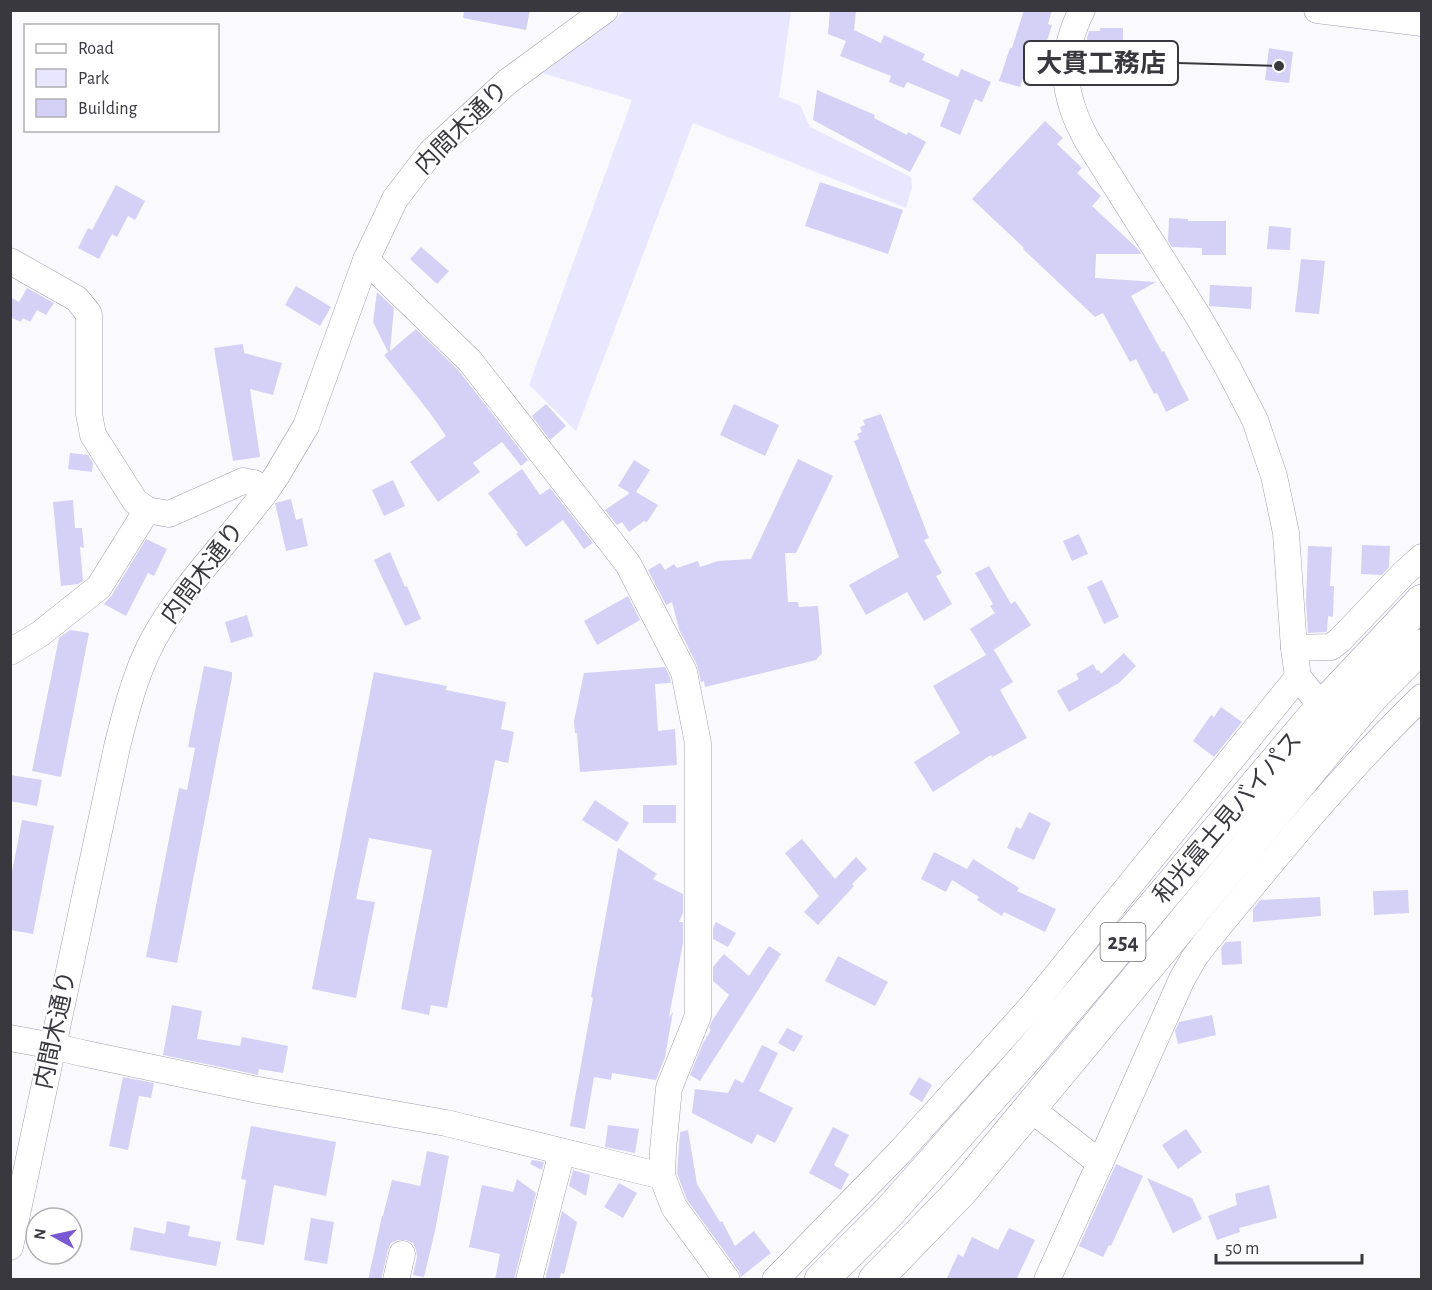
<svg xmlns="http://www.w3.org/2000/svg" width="1432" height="1290" font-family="'Alegreya Sans','Noto Sans JP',sans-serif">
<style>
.green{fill:#e9e6ff}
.building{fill:#d5d0f5}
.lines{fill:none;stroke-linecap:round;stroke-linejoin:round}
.minor-casing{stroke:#a09eb0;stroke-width:27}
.highway-casing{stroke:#a09eb0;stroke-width:34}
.minor{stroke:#fff;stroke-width:26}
.highway{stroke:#fff;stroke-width:33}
.labels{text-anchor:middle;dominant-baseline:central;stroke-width:4.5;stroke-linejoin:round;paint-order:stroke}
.shield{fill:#fff;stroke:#747479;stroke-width:1.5}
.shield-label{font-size:22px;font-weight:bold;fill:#39383f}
.street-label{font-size:24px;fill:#39383f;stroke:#fff}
.leader{fill:none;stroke:#39383f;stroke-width:2}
.callout-dot{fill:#39383f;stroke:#fff;stroke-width:2}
.callout{fill:#fff;stroke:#39383f;stroke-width:2}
.callout-label{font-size:26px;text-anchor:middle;font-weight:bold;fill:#39383f}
</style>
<rect width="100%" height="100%" fill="#fafafe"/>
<path class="green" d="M625,11H791L779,97L800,105L810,127L911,177L912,187L906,208L693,123L576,431L529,385L632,100L542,73Z"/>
<g class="building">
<path d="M464,10H530L526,30L463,18Z"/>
<path d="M830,10H856L854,30L881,43L884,35L925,54L922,60L958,77L961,69L991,82L982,102L975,99L960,135L940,126L950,100L907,82L904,88L889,82L891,76L840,56L846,41L828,34Z"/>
<path d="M1024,10H1052L1048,24L1052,25L1046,44L1035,40L1020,87L999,81L1010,48H1012Z"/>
<path d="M1100,28H1123V46H1112V70H1087V38L1089,31H1100Z"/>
<path d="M1269,48L1293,52L1289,83L1265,80Z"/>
<path d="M817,90L875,115L874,118L907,135L908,132L926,142L910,172L813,120Z"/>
<path d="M1045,121L1063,138L1057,144L1082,168L1077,173L1101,196L1092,206L1138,249L1141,254H1096L1095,278L1156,282L1131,296L1162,352L1164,351L1189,400L1166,412L1157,393L1154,394L1136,359L1130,362L1103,313L1095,317L1023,249L1024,248L972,199Z"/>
<path d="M820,182L903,210L888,254L805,226Z"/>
<path d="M116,185L145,201L135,220L128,216L117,237L112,234L99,259L78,248L88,228L92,230Z"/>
<path d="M1169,218L1188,219V221H1226V255H1202V248L1172,247L1168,241Z"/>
<path d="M1269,226L1291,228L1290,250L1267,249Z"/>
<path d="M421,247L449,271L437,284L410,259Z"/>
<path d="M1301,259L1325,261L1319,314L1295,312Z"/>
<path d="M1210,285L1252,287L1251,309L1209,306Z"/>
<path d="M296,286L331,307L320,326L285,305Z"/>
<path d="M27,288L54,303L46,315L37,310L30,322L23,318L21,322L10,317V297L19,302Z"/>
<path d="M377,292L394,308L390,351L416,329L459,371L528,460L521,466L502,442L473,463L480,472L438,502L410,462L446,436L430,413L384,355L388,352L373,322Z"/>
<path d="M243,344L244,353L282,363L273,395L250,389L260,457L233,461L214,348Z"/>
<path d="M546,404L566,426L550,440L532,416Z"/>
<path d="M734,404L779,425L765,456L720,435Z"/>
<path d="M881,414L929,538L924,540L942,573L936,576L952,604L924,621L907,592L866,615L849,585L899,557L854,441L859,439L857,434L862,432L860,427L865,425L863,420Z"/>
<path d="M70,453L88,455L93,463L92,472L68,469Z"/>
<path d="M798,459L833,476L796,553H785L788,602H798L799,607L818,606L822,653L816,660L705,687L704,681L701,682L697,665L679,629L672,602L666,605L648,570L660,563L665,570L674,564L677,568L698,561L700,567L718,561L751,559Z"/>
<path d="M634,460L650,470L636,492L658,505L647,522L644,521L629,532L622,522L617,525L605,510L630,493L618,486Z"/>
<path d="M522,469L540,495L550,488L593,543L584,549L563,520L526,547L516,534L518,533L488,493Z"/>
<path d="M393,480L405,506L384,516L372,490Z"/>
<path d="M291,499L296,520L302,518L308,546L286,551L275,503Z"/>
<path d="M73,500L75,528H82L84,548L80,547L83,581L78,584L61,586L53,502Z"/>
<path d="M1079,534L1088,554L1072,561L1063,541Z"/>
<path d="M146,539L167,549L154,576L148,573L126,616L104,604L112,595Z"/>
<path d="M1362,545L1390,546L1389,567L1382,575L1361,574Z"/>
<path d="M1308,546L1332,547L1330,586H1334L1333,617L1328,616L1327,631L1326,632L1308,633L1306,602Z"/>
<path d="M390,552L405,587L407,586L421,619L405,626L374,560Z"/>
<path d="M989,566L1011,604L1015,601L1031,625L989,653L994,650L1013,682L1000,690L1027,738L992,757L991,755L933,792L914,762L960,733L933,686L986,655L970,629L995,613L990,606L993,604L975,573Z"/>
<path d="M1102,580L1119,617L1104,624L1087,587Z"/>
<path d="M628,596L640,620L597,645L584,621Z"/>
<path d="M247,615L253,636L231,643L225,622Z"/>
<path d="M70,630L89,633L61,777L32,771L59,638Z"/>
<path d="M1124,653L1136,666L1119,683L1069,712L1057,691L1079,679L1076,674L1093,664L1097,671L1099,670L1101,674Z"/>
<path d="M204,666L232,672V678L177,963L146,957L179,788L187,790L195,748L188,747Z"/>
<path d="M665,667L670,677L671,683L655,684L658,731L675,729L677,765L580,772L577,733H575L574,721L584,673Z"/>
<path d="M374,672L447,686L446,690L506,702L501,729L514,732L508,763L495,760L447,1008L431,1005L429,1015L401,1009L432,850L369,838L356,899L375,902L356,998L312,989Z"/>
<path d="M1221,707L1242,722L1214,757L1193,741L1211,715L1214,717Z"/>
<path d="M10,775L42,780L37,806L10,801Z"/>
<path d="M595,800L629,823L617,842L582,820Z"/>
<rect x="643" y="805" width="33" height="18"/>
<path d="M1029,812L1051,823L1034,860L1007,848L1016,827L1021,829Z"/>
<path d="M22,820L54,826L33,934L10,930V882Z"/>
<path d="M802,839L835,879L856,857L867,869L852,884L854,886L818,925L804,912L819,896L785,853Z"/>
<path d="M618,848L657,874L653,879L683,894V913L679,922H683V943L669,1017L673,1012L665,1057L656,1080L612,1073L611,1080L594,1077L585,1129L570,1126L593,998L591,997Z"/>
<path d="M934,852L967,869L973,859L1019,888L1017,891L1056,909L1045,932L1004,912L1002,916L977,900L979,897L952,880L946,892L921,879Z"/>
<path d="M1408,890L1409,913L1374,915L1373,891Z"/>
<path d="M1320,897L1321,916L1253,922V909L1260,900Z"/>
<path d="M716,922L736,933L728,947L713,939V928Z"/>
<path d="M1241,941L1242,964L1222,965L1221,948L1226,942Z"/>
<path d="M769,946L781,954L700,1081L690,1075L703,1043L711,1030L709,1028L712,1021L729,995L713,981V967L724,954L749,976Z"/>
<path d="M838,956L888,982L875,1006L825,981Z"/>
<path d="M172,1005L202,1011L197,1039L240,1046L242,1037L288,1046L283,1073L259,1069L258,1075L163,1055Z"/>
<path d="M1212,1015L1216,1035L1178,1044L1175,1031L1179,1022Z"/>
<path d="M787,1028L803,1036L794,1052L778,1043Z"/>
<path d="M762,1045L778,1053L759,1091L793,1108L775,1143L757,1134L752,1144L692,1113L695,1089L728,1093L735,1079L743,1083Z"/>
<path d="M123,1077L154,1083L151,1098L139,1096L128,1150L109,1146Z"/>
<path d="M919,1077L932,1085L922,1102L909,1094Z"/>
<path d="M608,1125L639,1129L635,1153L605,1147Z"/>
<path d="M251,1126L336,1142L326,1196L274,1185L264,1245L236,1240L246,1180L241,1179Z"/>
<path d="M833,1127L849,1135L834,1165L849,1174L841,1190L809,1173Z"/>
<path d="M1186,1129L1202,1152L1178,1169L1162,1145Z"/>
<path d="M688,1130L697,1184L720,1222L722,1221L735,1246L754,1231L771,1253L741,1277L739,1271L687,1200L677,1173L680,1132Z"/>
<path d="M427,1151L449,1156L435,1231L424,1277L413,1275L417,1257L416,1250L413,1243L406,1240H398L391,1243L388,1250L381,1280H368L382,1216H383L392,1180L420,1186Z"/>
<path d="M532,1160L544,1162L542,1170L530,1164Z"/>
<path d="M1116,1164L1143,1176L1111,1246L1109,1245L1103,1257L1079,1246Z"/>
<path d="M573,1170L590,1175L586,1196L569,1186Z"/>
<path d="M1147,1178L1192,1198L1202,1219L1173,1233Z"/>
<path d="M517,1179L536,1193L514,1280H495L500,1254L469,1247L482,1185L513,1192Z"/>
<path d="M619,1183L637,1193L623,1218L604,1207Z"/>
<path d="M1269,1185L1277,1218L1239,1228L1240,1232L1217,1240L1208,1216L1237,1205L1235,1194Z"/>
<path d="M562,1211L577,1222L564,1274L561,1273L559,1280H545Z"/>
<path d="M311,1218L334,1222L327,1264L304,1260Z"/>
<path d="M167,1221L190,1226L188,1236L221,1242L216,1266L130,1250L134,1227L165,1234Z"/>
<path d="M1009,1228L1035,1240L1016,1280H946L958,1254L963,1257L972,1237L998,1250Z"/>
</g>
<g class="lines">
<g class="minor-casing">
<g id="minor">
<path d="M1082,10C1058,58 1062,96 1088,142L1198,316L1228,368L1255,420L1274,476L1286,533L1294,648L1298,677L1322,707L1336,719"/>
<path d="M1317,10L1422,23"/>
<path d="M366,260L470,361L628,564L684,672L698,743V1016L669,1088L663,1150L662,1176L674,1207L727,1280"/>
<path d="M10,261L77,299L89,314V414L93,435L135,501L147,510L169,514L243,481L254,483L266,491"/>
<path d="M1294,648L1331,647L1340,640L1404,573L1422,557"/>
<path d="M10,652L40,634L99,587L147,510"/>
<path d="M10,1038L53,1046L82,1053L253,1089L446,1123L662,1176"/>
<path d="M1031,1109L1100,1163"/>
<path d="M10,1247L117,747C126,711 135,675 152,642C182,586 229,541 266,491L277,475L306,426L366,260L395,199L431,152L507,82L605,10"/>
<path d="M396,1280L402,1254"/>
<path d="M529,1280L562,1152"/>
<path d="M775,1280L899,1153L1031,1007L1298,677"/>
<path d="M1047,1280L1100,1163L1182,979L1194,958L1206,942C1275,858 1343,773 1422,697"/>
</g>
</g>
<g class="highway-casing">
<g id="highway">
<path d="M821,1280L890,1211L1035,1047L1322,707L1422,601"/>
<path d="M875,1280L962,1190L1346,727L1373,695L1422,646"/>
</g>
</g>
<use href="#minor" class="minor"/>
<use href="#highway" class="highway"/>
</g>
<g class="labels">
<rect class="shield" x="1100.5" y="923" width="45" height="38" rx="4.5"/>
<g class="shield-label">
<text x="1123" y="942">254</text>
</g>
<g class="street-label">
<text transform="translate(462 128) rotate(-45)">内間木通り</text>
<text transform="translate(203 573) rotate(-53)">内間木通り</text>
<text transform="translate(1228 818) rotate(-50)">和光富士見バイパス</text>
<text transform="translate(56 1030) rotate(-78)">内間木通り</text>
</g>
</g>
<path class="leader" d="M1279 66L1178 63"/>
<circle class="callout-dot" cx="1279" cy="66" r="6"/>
<rect class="callout" x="1024" y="41" width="154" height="44" rx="6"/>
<g class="callout-label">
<text x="1101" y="72">大貫工務店</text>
</g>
<rect width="1432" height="1290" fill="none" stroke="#39383f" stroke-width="24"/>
<rect x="24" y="24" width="195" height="108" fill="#ffffff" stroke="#b0afb2" stroke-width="1.5"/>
<rect x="36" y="44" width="30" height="9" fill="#ffffff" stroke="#b0afb2" stroke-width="1.5"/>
<text x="78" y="54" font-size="18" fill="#39383f">Road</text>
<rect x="36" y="69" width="30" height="18" fill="#e9e6ff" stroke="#b0afb2" stroke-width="1.5"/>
<text x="78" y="84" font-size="18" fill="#39383f">Park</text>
<rect x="36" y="99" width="30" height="18" fill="#d5d0f5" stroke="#b0afb2" stroke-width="1.5"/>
<text x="78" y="114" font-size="18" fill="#39383f">Building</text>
<g transform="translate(54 1236) rotate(278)"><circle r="28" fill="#ffffff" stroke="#b0afb2" stroke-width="1.5"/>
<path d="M0-4.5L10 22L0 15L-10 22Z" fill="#7a5ad4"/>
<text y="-9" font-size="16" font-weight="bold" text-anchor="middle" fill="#39383f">N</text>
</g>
<path d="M1216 1254v9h146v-9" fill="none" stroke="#39383f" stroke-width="3"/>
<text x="1225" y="1254" font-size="18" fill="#39383f" stroke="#ffffff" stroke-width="4.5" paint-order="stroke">50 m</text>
</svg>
